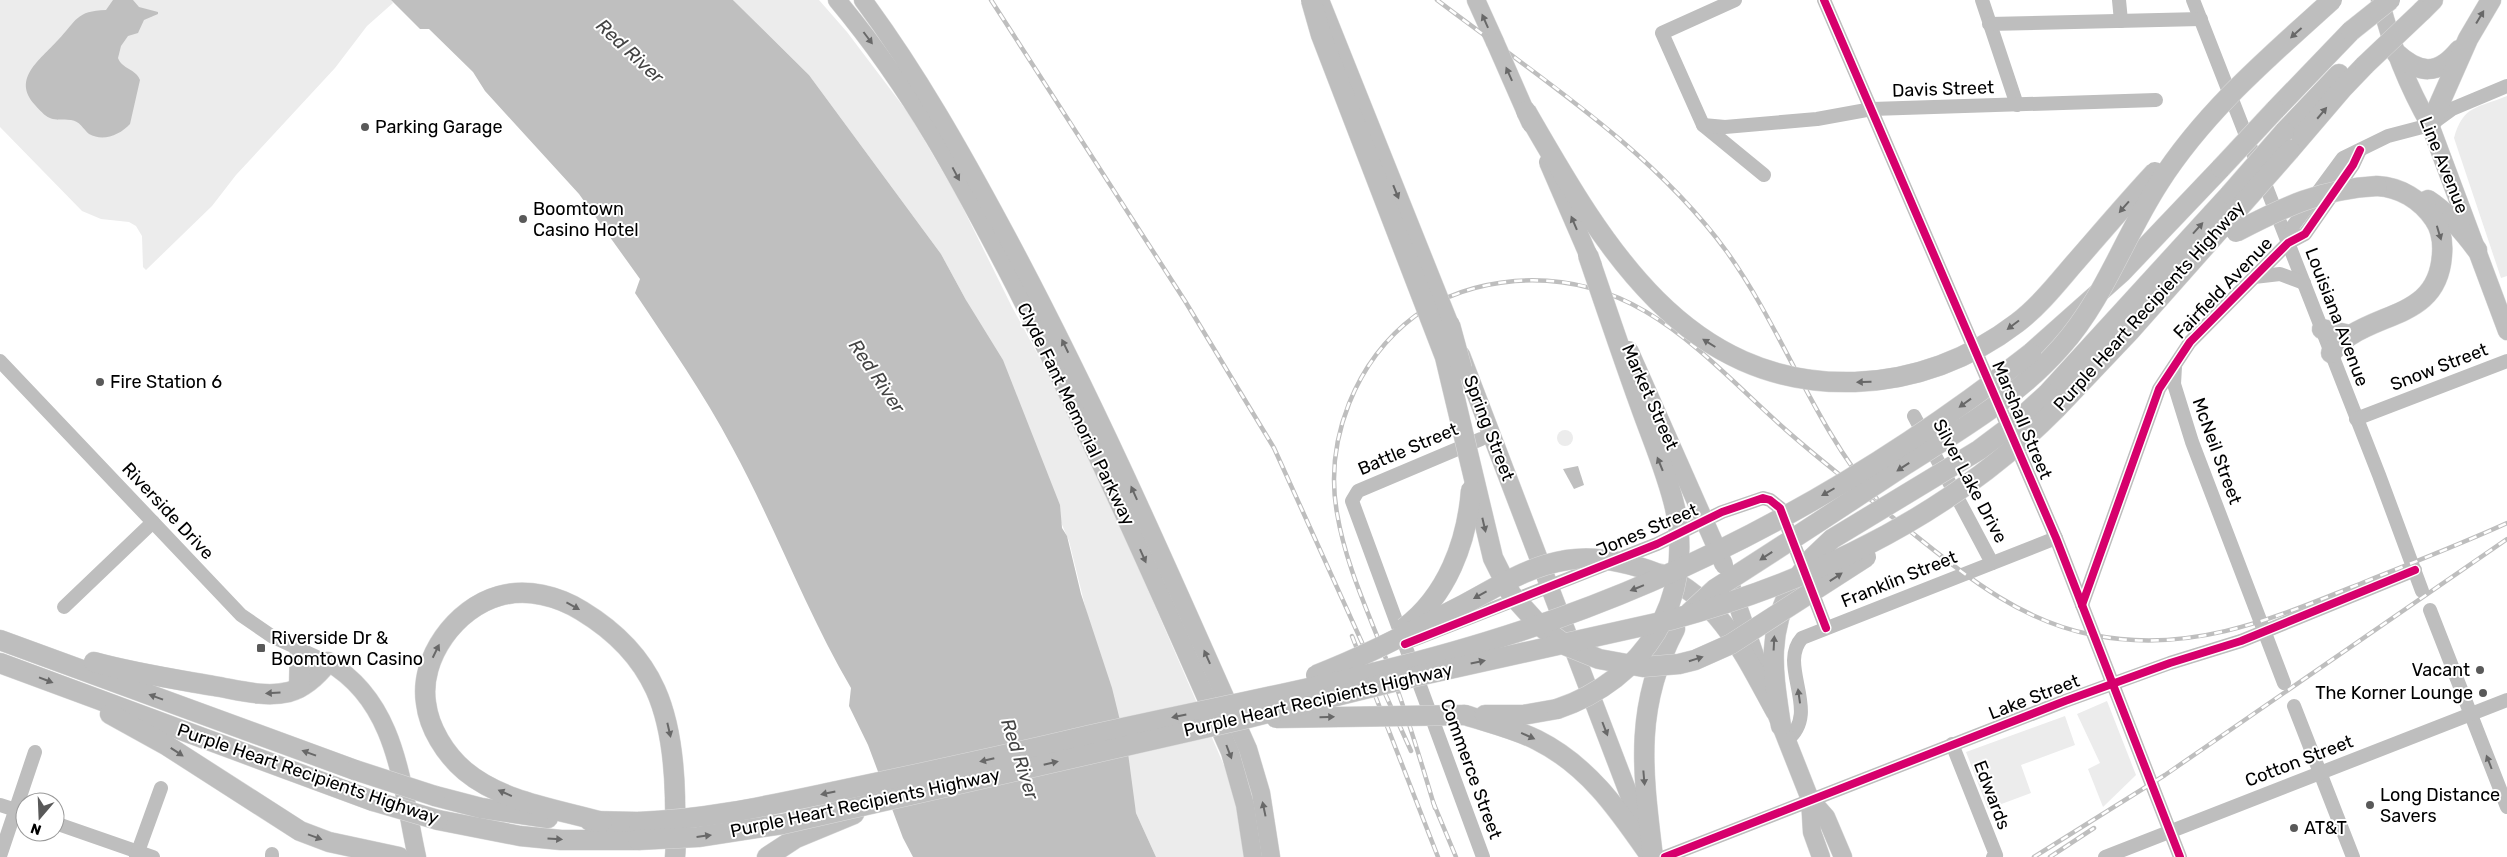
<svg xmlns="http://www.w3.org/2000/svg" width="2507" height="857" font-family="Rubik,sans-serif">
<style>
.green{fill:#ececec}
.water{fill:#bfbfbf}
.lines{fill:none;stroke-linecap:round;stroke-linejoin:round}
.major-casing{stroke:#dbdbdb;stroke-width:19}
.highway-casing{stroke:#dbdbdb;stroke-width:21}
.minor{stroke:#bebebe;stroke-width:14}
.major{stroke:#bebebe;stroke-width:18}
.highway{stroke:#bebebe;stroke-width:20}
.rail-casing{stroke:#bebebe;stroke-width:4.5}
.rail{stroke:#fff;stroke-width:2.5;stroke-dasharray:8;stroke-linecap:butt}
.major-bridge-casing{stroke:#dbdbdb;stroke-width:19;stroke-linecap:butt}
.highway-bridge-casing{stroke:#dbdbdb;stroke-width:21;stroke-linecap:butt}
.major-bridge{stroke:#bebebe;stroke-width:18}
.highway-bridge{stroke:#bebebe;stroke-width:20}
.cycleway-casing{stroke:#fff;stroke-width:11}
.cycleway{stroke:#d6006c;stroke-width:8}
.oneway{fill:#686868}
.poi-dot{fill:#595959;stroke:#fff;stroke-width:2}
.labels{text-anchor:middle;dominant-baseline:central;stroke-width:4;stroke-linejoin:round;paint-order:stroke}
.street-label{font-size:18px;fill:#000;stroke:#fff}
.poi-label{font-size:18px;fill:#000;stroke:#fff;text-anchor:start}
.water-label{font-size:19px;font-style:italic;fill:#444;stroke:#fff}
</style>
<rect width="100%" height="100%" fill="#fff"/>
<g class="green">
<path d="M0,0H391L393,3L367,26L335,68L236,175L212,206L146,270L143,267L142,236L136,226L129,222L101,219L82,211L0,127Z"/>
<path d="M733,0H819L847,32L909,114L957,196L1012,307L1056,388L1103,486L1229,777L1240,811L1245,857H1156L1136,813L1069,541L966,300L941,254L809,75Z"/>
<path d="M2507,96V276L2501,278L2454,138C2463,105 2478,108 2507,96Z"/>
<circle cx="1565" cy="438" r="8"/>
<path d="M2107,701L2136,775L2103,807L2088,769L2100,763L2077,714Z"/>
<path d="M2065,716L2075,745L2021,765L2031,793L1988,809L1966,752Z"/>
</g>
<g class="water">
<path d="M113,0H133L139,7L158,12V14L144,20L138,33L128,36L121,46L118,58C122,69 136,69 140,80L130,124C120,135 103,142 89,134C83,129 80,121 71,120C51,119 50,122 35,105C11,79 40,60 58,40C77,20 76,11 106,10Z"/>
<path d="M391,0H733L809,75L941,254L966,300L1003,360L1060,505L1062,528L1067,536L1081,594L1112,688L1128,753L1136,813L1156,857H913L903,838L868,745L849,706L851,688C806,611 775,526 732,447C704,394 669,344 635,293L640,279L579,194L485,91L473,72L429,29H420Z"/>
<path d="M1578,466L1584,485L1574,489L1563,469Z"/>
</g>
<g class="lines">
<g class="major-casing">
<g id="major">
<path d="M837,0C913,91 961,182 1015,286C1092,439 1161,595 1230,752L1245,805L1253,857"/>
<path d="M863,0C917,73 961,151 1004,231C1095,400 1171,575 1248,749L1261,793L1271,857"/>
<path d="M1476,0L1495,42"/>
<path d="M2380,0C2391,44 2407,85 2430,125L2507,331"/>
<path d="M1461,355L1647,842"/>
<path d="M1731,586L1761,673"/>
<path d="M328,662C398,703 401,785 417,857"/>
<path d="M1776,713L1810,799L1826,817L1843,857"/>
<path d="M1810,799L1812,832L1821,857"/>
</g>
</g>
<g class="highway-casing">
<g id="highway">
<path d="M2422,11L2433,0"/>
<path d="M2396,53C2419,74 2438,76 2459,50"/>
<path d="M2275,110L2351,31"/>
<path d="M2430,125L2468,39L2491,0"/>
<path d="M2284,132L2339,74"/>
<path d="M2290,150L2343,88L2365,65"/>
<path d="M2428,200C2448,213 2463,231 2477,250"/>
<path d="M2322,329L2350,335"/>
<path d="M2031,353L2121,273L2221,168"/>
<path d="M2331,353C2337,347 2344,339 2351,335C2389,311 2438,313 2442,255C2443,243 2441,229 2434,219C2421,200 2400,187 2377,186"/>
<path d="M2047,394L2230,194"/>
<path d="M2056,409L2130,331L2239,208"/>
<path d="M1661,574C1722,602 1745,656 1776,712"/>
<path d="M0,640L355,770"/>
<path d="M94,662C134,673 174,679 214,686C238,690 265,698 289,692C306,687 318,675 328,662"/>
<path d="M0,663L373,801"/>
<path d="M299,688L300,648"/>
<path d="M110,714L166,745L300,831L329,842L399,857"/>
<path d="M1465,715C1490,723 1515,729 1537,740C1589,766 1619,811 1651,857"/>
<path d="M1485,715H1523L1557,709"/>
<path d="M1781,726C1773,671 1766,637 1792,585"/>
<path d="M435,796L481,808L548,818"/>
<path d="M438,820L520,836L561,840H638"/>
<path d="M590,821L638,822"/>
<path d="M602,822C557,809 502,802 465,771C445,754 429,728 426,703C419,658 456,608 499,596C527,588 558,596 582,611C656,656 673,714 675,797C675,817 677,837 675,857"/>
<path d="M767,857L796,838L854,814"/>
<path d="M1653,857C1643,773 1633,708 1675,629"/>
</g>
</g>
<g class="minor">
<path d="M1735,0L1662,33L1703,125L1764,175"/>
<path d="M1824,0L2056,538L2180,857"/>
<path d="M1982,0L2017,105"/>
<path d="M2119,0L2121,21"/>
<path d="M2193,0L2379,475L2422,591"/>
<path d="M1989,24L2201,19"/>
<path d="M1703,125L1725,127L1817,119L1872,109L2156,100"/>
<path d="M2288,243L2293,226L2343,158L2388,136L2430,125L2452,109L2507,86"/>
<path d="M2254,277L2280,274L2304,283"/>
<path d="M0,361L241,615L273,637L328,662"/>
<path d="M2175,366L2174,384L2192,442L2284,683"/>
<path d="M1914,416L1992,563"/>
<path d="M2356,419L2507,361"/>
<path d="M1481,439L1358,491L1352,501L1483,857"/>
<path d="M2082,605L2159,389L2190,342L2288,243L2305,234L2353,165L2360,150"/>
<path d="M64,607L153,522"/>
<path d="M2430,610L2507,807"/>
<path d="M1413,640L1657,544L1722,512L1763,498L1770,500L1780,508L1826,628"/>
<path d="M2294,706L2353,857"/>
<path d="M1787,740C1822,712 1777,666 1802,638L2056,538"/>
<path d="M1952,744L1996,855L1993,857"/>
<path d="M0,805L25,813"/>
<path d="M55,823L153,857"/>
<path d="M0,856L35,752"/>
<path d="M136,857L161,788"/>
<path d="M272,857V854"/>
<path d="M1665,857L2065,701L2170,663L2241,641L2415,570"/>
<path d="M2105,857L2507,700"/>
</g>
<use href="#major" class="major"/>
<use href="#highway" class="highway"/>
<g class="rail-casing">
<g id="rail">
<path d="M991,0L1185,301L1274,448L1411,751"/>
<path d="M1437,0C1537,76 1652,149 1727,252C1783,330 1814,426 1877,499"/>
<path d="M1352,636L1438,857"/>
<path d="M1433,802L1456,857"/>
<path d="M1435,808C1421,762 1408,717 1391,672C1372,620 1346,568 1337,513C1324,440 1356,360 1415,316C1444,295 1480,284 1515,281C1638,272 1703,356 1786,430C1821,461 1859,490 1896,520C1957,568 2014,620 2093,635C2193,655 2277,617 2367,581C2414,562 2461,544 2507,523"/>
<path d="M2034,857L2165,775L2507,539"/>
<path d="M2050,857L2094,828"/>
</g>
</g>
<use href="#rail" class="rail"/>
<g class="major-bridge-casing">
<g id="major-bridge">
<path d="M1320,0L1450,325"/>
<path d="M1495,42L1531,124"/>
<path d="M1548,162L1593,266"/>
<path d="M1629,350L1724,565"/>
</g>
</g>
<g class="highway-bridge-casing">
<g id="highway-bridge">
<path d="M1311,0L1321,35L1445,357L1493,558L1511,594L1540,626L1567,646L1599,659L1643,667L1679,664L1695,660L1731,644L1866,557"/>
<path d="M2351,31L2390,0"/>
<path d="M2365,65L2422,11"/>
<path d="M1526,111C1601,241 1682,387 1855,382C1914,380 1970,359 2017,323C2038,307 2055,286 2072,266C2100,234 2127,202 2155,172"/>
<path d="M2221,168L2275,110"/>
<path d="M2230,194L2284,132"/>
<path d="M2239,208L2290,150"/>
<path d="M2236,232C2284,207 2321,189 2377,186"/>
<path d="M1450,325L1462,369"/>
<path d="M1799,576L1812,558L1832,539L1979,450L2015,423L2047,394"/>
<path d="M1689,613L1715,589C1779,548 1842,507 1905,465C1960,430 2017,397 2061,347C2104,299 2124,237 2159,183C2205,111 2269,57 2332,0"/>
<path d="M1404,628C1447,596 1467,542 1471,490"/>
<path d="M1316,675C1368,655 1414,630 1463,605C1497,587 1528,566 1567,560C1599,555 1630,563 1659,574"/>
<path d="M1557,709C1644,680 1695,600 1675,508C1667,473 1652,439 1640,405C1622,355 1605,305 1588,255"/>
<path d="M1276,718L1465,715"/>
<path d="M355,770L435,796"/>
<path d="M373,801L438,820"/>
<path d="M638,822C705,820 771,805 837,791C918,774 998,757 1078,738C1214,707 1352,683 1486,642C1685,582 1868,481 2031,353"/>
<path d="M638,840L698,837L783,824L1244,719L1409,678L1670,620C1813,581 1951,515 2056,409"/>
</g>
</g>
<use href="#major-bridge" class="major-bridge"/>
<use href="#highway-bridge" class="highway-bridge"/>
<g class="cycleway-casing">
<g id="cycleway">
<path d="M1824,0L2056,538L2180,857"/>
<path d="M2082,605L2159,389L2190,342L2288,243L2305,234L2353,165L2360,150"/>
<path d="M1405,644L1657,544L1722,512L1763,498L1770,500L1780,508L1826,628"/>
<path d="M1665,857L2065,701L2170,663L2241,641L2415,570"/>
</g>
</g>
<use href="#cycleway" class="cycleway"/>
</g>
<defs><path id="oneway-solid" d="M-6-.8H1V-3.2L6.5 0L1 3.2V.8H-6Z" transform="scale(1.25)"/></defs>
<g class="oneway">
<use href="#oneway-solid" transform="translate(2480 17) rotate(-59)"/>
<use href="#oneway-solid" transform="translate(1485 21) rotate(-114)"/>
<use href="#oneway-solid" transform="translate(2296 33) rotate(138)"/>
<use href="#oneway-solid" transform="translate(868 38) rotate(53)"/>
<use href="#oneway-solid" transform="translate(1509 74) rotate(-114)"/>
<use href="#oneway-solid" transform="translate(2322 113) rotate(-50)"/>
<use href="#oneway-solid" transform="translate(956 174) rotate(62)"/>
<use href="#oneway-solid" transform="translate(1396 192) rotate(68)"/>
<use href="#oneway-solid" transform="translate(2124 207) rotate(131)"/>
<use href="#oneway-solid" transform="translate(1574 223) rotate(-113)"/>
<use href="#oneway-solid" transform="translate(2198 228) rotate(-48)"/>
<use href="#oneway-solid" transform="translate(2439 233) rotate(73)"/>
<use href="#oneway-solid" transform="translate(2013 325) rotate(143)"/>
<use href="#oneway-solid" transform="translate(1709 343) rotate(-148)"/>
<use href="#oneway-solid" transform="translate(1065 346) rotate(-116)"/>
<use href="#oneway-solid" transform="translate(1864 382) rotate(178)"/>
<use href="#oneway-solid" transform="translate(1965 403) rotate(144)"/>
<use href="#oneway-solid" transform="translate(1660 464) rotate(-112)"/>
<use href="#oneway-solid" transform="translate(1903 467) rotate(147)"/>
<use href="#oneway-solid" transform="translate(1828 492) rotate(150)"/>
<use href="#oneway-solid" transform="translate(1134 493) rotate(-114)"/>
<use href="#oneway-solid" transform="translate(1484 525) rotate(77)"/>
<use href="#oneway-solid" transform="translate(1143 556) rotate(66)"/>
<use href="#oneway-solid" transform="translate(1766 556) rotate(147)"/>
<use href="#oneway-solid" transform="translate(1836 577) rotate(-33)"/>
<use href="#oneway-solid" transform="translate(1637 588) rotate(158)"/>
<use href="#oneway-solid" transform="translate(1480 595) rotate(151)"/>
<use href="#oneway-solid" transform="translate(573 606) rotate(29)"/>
<use href="#oneway-solid" transform="translate(1774 643) rotate(-87)"/>
<use href="#oneway-solid" transform="translate(436 651) rotate(-64)"/>
<use href="#oneway-solid" transform="translate(1207 657) rotate(-114)"/>
<use href="#oneway-solid" transform="translate(1696 659) rotate(-18)"/>
<use href="#oneway-solid" transform="translate(1478 662) rotate(-12)"/>
<use href="#oneway-solid" transform="translate(46 680) rotate(21)"/>
<use href="#oneway-solid" transform="translate(273 693) rotate(177)"/>
<use href="#oneway-solid" transform="translate(1799 696) rotate(-98)"/>
<use href="#oneway-solid" transform="translate(156 697) rotate(-160)"/>
<use href="#oneway-solid" transform="translate(1179 716) rotate(168)"/>
<use href="#oneway-solid" transform="translate(1327 717) rotate(-1)"/>
<use href="#oneway-solid" transform="translate(1605 729) rotate(69)"/>
<use href="#oneway-solid" transform="translate(669 730) rotate(77)"/>
<use href="#oneway-solid" transform="translate(1528 736) rotate(24)"/>
<use href="#oneway-solid" transform="translate(177 752) rotate(33)"/>
<use href="#oneway-solid" transform="translate(1229 752) rotate(69)"/>
<use href="#oneway-solid" transform="translate(309 753) rotate(-160)"/>
<use href="#oneway-solid" transform="translate(987 760) rotate(167)"/>
<use href="#oneway-solid" transform="translate(2489 762) rotate(-111)"/>
<use href="#oneway-solid" transform="translate(1051 763) rotate(-13)"/>
<use href="#oneway-solid" transform="translate(1644 778) rotate(85)"/>
<use href="#oneway-solid" transform="translate(505 793) rotate(-156)"/>
<use href="#oneway-solid" transform="translate(828 793) rotate(168)"/>
<use href="#oneway-solid" transform="translate(1264 809) rotate(-102)"/>
<use href="#oneway-solid" transform="translate(704 836) rotate(-7)"/>
<use href="#oneway-solid" transform="translate(315 837) rotate(20)"/>
<use href="#oneway-solid" transform="translate(555 839) rotate(4)"/>
</g>
<g class="poi-dot">
<circle cx="365" cy="127" r="5"/>
<circle cx="523" cy="219" r="5"/>
<circle cx="100" cy="382" r="5"/>
<rect x="256" y="643" width="10" height="10" rx="2.5"/>
<circle cx="2480" cy="670" r="5"/>
<circle cx="2483" cy="693" r="5"/>
<circle cx="2370" cy="805" r="5"/>
<circle cx="2294" cy="828" r="5"/>
</g>
<g class="labels">
<g class="street-label">
<text transform="translate(1943 89) rotate(-2)">Davis Street</text>
<text transform="translate(2444 165) rotate(68)">Line Avenue</text>
<text transform="translate(2223 288) rotate(-46)">Fairfield Avenue</text>
<text transform="translate(2149 306) rotate(-48)">Purple Heart Recipients Highway</text>
<text transform="translate(2337 317) rotate(69)">Louisiana Avenue</text>
<text transform="translate(2439 367) rotate(-21)">Snow Street</text>
<text transform="translate(1650 397) rotate(66)">Market Street</text>
<text transform="translate(1076 414) rotate(64)">Clyde Fant Memorial Parkway</text>
<text transform="translate(2022 420) rotate(67)">Marshall Street</text>
<text transform="translate(1489 428) rotate(69)">Spring Street</text>
<text transform="translate(1408 449) rotate(-23)">Battle Street</text>
<text transform="translate(2217 451) rotate(70)">McNeil Street</text>
<text transform="translate(1970 481) rotate(62)">Silver Lake Drive</text>
<text transform="translate(168 511) rotate(47)">Riverside Drive</text>
<text transform="translate(1647 530) rotate(-23)">Jones Street</text>
<text transform="translate(1899 579) rotate(-22)">Franklin Street</text>
<text transform="translate(2034 697) rotate(-21)">Lake Street</text>
<text transform="translate(1318 700) rotate(-13)">Purple Heart Recipients Highway</text>
<text transform="translate(2299 761) rotate(-21)">Cotton Street</text>
<text transform="translate(1471 769) rotate(70)">Commerce Street</text>
<text transform="translate(308 774) rotate(19)">Purple Heart Recipients Highway</text>
<text transform="translate(1992 795) rotate(69)">Edwards</text>
<text transform="translate(865 803) rotate(-12)">Purple Heart Recipients Highway</text>
</g>
<g class="poi-label">
<text x="375" y="127">Parking Garage</text>
<text x="533" y="209">Boomtown<tspan x="533" dy="21">Casino Hotel</tspan></text>
<text x="110" y="382">Fire Station 6</text>
<text x="271" y="638">Riverside Dr &amp;<tspan x="271" dy="21">Boomtown Casino</tspan></text>
<text x="2470" y="670" text-anchor="end">Vacant</text>
<text x="2473" y="693" text-anchor="end">The Korner Lounge</text>
<text x="2380" y="795">Long Distance<tspan x="2380" dy="21">Savers</tspan></text>
<text x="2304" y="828">AT&amp;T</text>
</g>
<g class="water-label">
<text transform="translate(630 51) rotate(43)">Red River</text>
<text transform="translate(877 376) rotate(56)">Red River</text>
<text transform="translate(1020 759) rotate(72)">Red River</text>
</g>
</g>
<g transform="translate(40 817) rotate(199)"><circle r="24" fill="#ffffff" stroke="#999999"/>
<path d="M0-4L9 19L0 12L-9 19Z" fill="#595959"/>
<text y="-8" font-size="14" font-weight="bold" text-anchor="middle" fill="#000000">N</text>
</g>
</svg>
